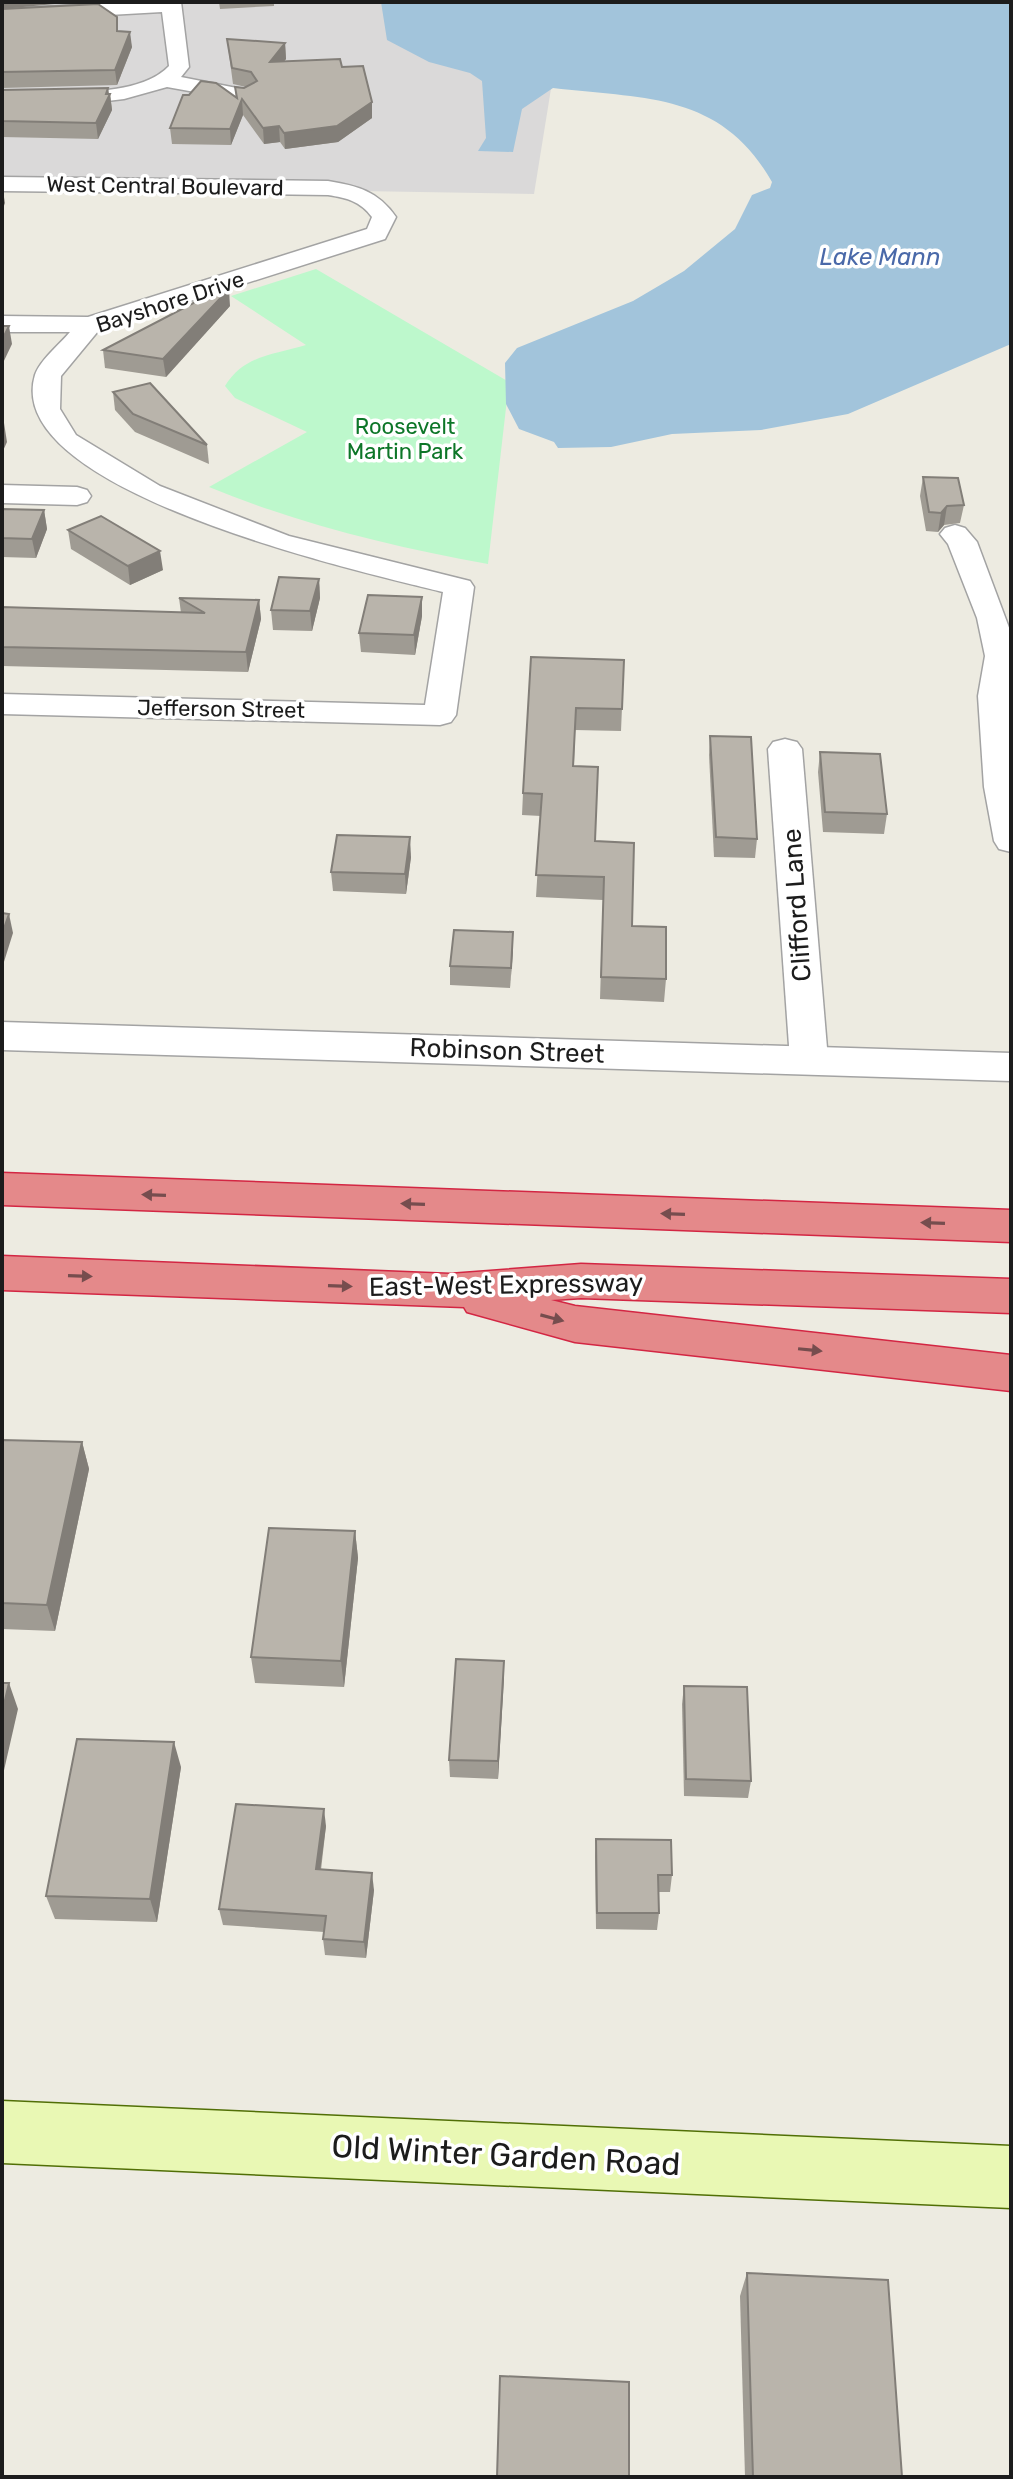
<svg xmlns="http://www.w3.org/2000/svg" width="1013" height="2479" font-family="Rubik,sans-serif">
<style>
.residential{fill:#dad9d9}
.park{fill:#bdf8cc}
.water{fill:#a2c4db}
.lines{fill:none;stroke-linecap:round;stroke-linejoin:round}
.minor-casing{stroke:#a3a3a3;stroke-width:3}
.tertiary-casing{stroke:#a3a3a3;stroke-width:3}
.secondary-casing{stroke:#516f06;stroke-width:3}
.motorway-casing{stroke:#d32643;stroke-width:3}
.minor{fill:#fff;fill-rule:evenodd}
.tertiary{fill:#fff;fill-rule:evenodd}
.secondary{fill:#e9f8b4;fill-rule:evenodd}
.motorway{fill:#e4898a;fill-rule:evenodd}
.wall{fill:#9f9b93}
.shaded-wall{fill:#827e78}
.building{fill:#b9b4ab;stroke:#827e78;stroke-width:2}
.oneway{fill:#764d4e}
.labels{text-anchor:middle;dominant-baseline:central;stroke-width:7;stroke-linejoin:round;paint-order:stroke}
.far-street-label{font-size:22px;fill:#1c1c1c;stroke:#fff}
.far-park-label{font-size:22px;fill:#0d7628;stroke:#fff}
.far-water-label{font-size:24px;font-style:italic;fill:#4a69a9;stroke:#fff}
.street-label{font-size:26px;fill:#1c1c1c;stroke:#fff}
.near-street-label{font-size:32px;fill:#1c1c1c;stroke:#fff}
</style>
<rect width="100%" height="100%" fill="#edebe1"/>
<path class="residential" d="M2,2H565L534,194L2,185Z"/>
<path class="park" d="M316,269L509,382L488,564C393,547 299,524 209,487L307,432L235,398L225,386C244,355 273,355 306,345L231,296Z"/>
<path class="water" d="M381,2H1011V344L848,414L761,430L672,434L611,447L558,448L554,442L519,429L506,404L505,363L517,348L633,301L684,271L735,229L752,195L770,188L772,182C721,92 645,99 553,88L522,109L513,152L478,151L486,138L482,81L470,73L429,62L387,40Z"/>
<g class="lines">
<g class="minor-casing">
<g id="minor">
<path d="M137,2H181L189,67L181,77L252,91L256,95L252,99L245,101L167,87L124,99L82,104L2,103V91C47,91 136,101 169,66L162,12L2,21V9Z"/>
<path d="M2,177L328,181C358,186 378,191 396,217L385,239L99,330L61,376L60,409L76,435L160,486L289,536L470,581L474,587L456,715L451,722L440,725L2,714V694L425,705L443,592C368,573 0,492 35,375C40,360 60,344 70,332H2V316L88,317L367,229L372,217C360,201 347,198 328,195L2,191Z"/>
<path d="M2,485L77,487L87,490L91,496L87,502L77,505L2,503Z"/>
<path d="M955,525L965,528L977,542L1011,633V852L999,849L994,841L984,787L978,696L985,656L977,618L948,544L940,534L945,528Z"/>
<path d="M785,739L797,742L802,749L828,1060L823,1069L809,1073L795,1069L790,1060L768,749L773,742Z"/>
</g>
</g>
<g class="tertiary-casing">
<path id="tertiary" d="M2,1022L1011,1053V1081L2,1050Z"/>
</g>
<g class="secondary-casing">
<path id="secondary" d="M2,2101L1011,2146V2208L2,2163Z"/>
</g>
<g class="motorway-casing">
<g id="motorway">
<path d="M2,1173L1011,1210V1242L2,1205Z"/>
<path d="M2,1256L450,1274L581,1264L1011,1279V1313L581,1298L551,1300L575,1306L1011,1355V1391L575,1342L467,1312L464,1307L2,1290Z"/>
</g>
</g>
<use href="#minor" class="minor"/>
<use href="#tertiary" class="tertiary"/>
<use href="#secondary" class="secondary"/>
<use href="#motorway" class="motorway"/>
</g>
<g class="wall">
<path d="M219,2H274V6L220,9Z"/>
<path d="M2,9L119,32L132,47L117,85L2,88Z"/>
<path d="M227,39L285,43L286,59L284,61L342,67L372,118L338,142L285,149L280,142L264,144L243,115L231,145L172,144L170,128L236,97L235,87L244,88L246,87L233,84Z"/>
<path d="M108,88L109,94H110L112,110L98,139L2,137V90Z"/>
<path d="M230,306L166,377L105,368L103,350Z"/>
<path d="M113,392L207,445L209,464L135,432L115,410Z"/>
<path d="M923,477L964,505L960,523L944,525L938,532L926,531L920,496Z"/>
<path d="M2,509L44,510L47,529L36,558L2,557Z"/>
<path d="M68,530L163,570L130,585L71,549Z"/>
<path d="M319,579L320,598L312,631L273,630L271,610Z"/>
<path d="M422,597V616L415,655L361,652L359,633Z"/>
<path d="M179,598L259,600L261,619L248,672L2,666V607L181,613Z"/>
<path d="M531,657L624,660L621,731L575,730L574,766L595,841L632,926L666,979L664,1002L600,999L603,900L536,897L541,816L522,815L523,793Z"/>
<path d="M710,736L757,839L755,858L714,857L709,755Z"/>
<path d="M820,752L887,814L884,834L823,832L818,772Z"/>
<path d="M411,857L406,894L333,891L331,872Z"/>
<path d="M513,932L510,988L450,985V966Z"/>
<path d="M2,1440L82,1442L89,1469L55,1631L2,1629Z"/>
<path d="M355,1531L358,1558L344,1687L255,1683L251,1657Z"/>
<path d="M504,1661L498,1779L450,1777L449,1760Z"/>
<path d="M684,1686L751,1781L748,1798L684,1796L682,1704Z"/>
<path d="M181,1767L157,1922L55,1919L46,1896Z"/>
<path d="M326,1826L321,1870L374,1890L366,1958L325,1955L323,1939L324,1932L223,1925L219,1909Z"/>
<path d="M596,1839L672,1875L670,1892H659V1913L657,1930L596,1929L595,1856Z"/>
<path d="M747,2273L902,2477H745L740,2296Z"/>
</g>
<g class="shaded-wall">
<path d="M2,2H76L2,9Z"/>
<path d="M130,32L132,47L117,85L115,70Z"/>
<path d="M285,43L286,59L271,78L270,62Z"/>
<path d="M108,88L109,97L110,94L112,110L98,139L96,123Z"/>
<path d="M242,99L243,115L231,145L230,129Z"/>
<path d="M372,102V118L338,142L285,149L284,133Z"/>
<path d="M279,126L280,142L264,144L263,128Z"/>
<path d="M2,186L5,203L2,211Z"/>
<path d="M229,289L230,306L166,377L163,359Z"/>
<path d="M9,326L12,344L2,365V340Z"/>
<path d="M4,423L7,442L2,453V427Z"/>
<path d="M947,506L944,525L938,532L941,513Z"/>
<path d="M44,510L47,529L36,558L32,539Z"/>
<path d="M160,551L163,570L130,585L128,566Z"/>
<path d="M319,579L320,598L312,631L310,611Z"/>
<path d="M422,597V616L415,655L414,635Z"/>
<path d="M259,600L261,619L248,672L246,652Z"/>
<path d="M410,837L411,857L406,894L405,874Z"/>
<path d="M9,914L13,933L3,965L2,934Z"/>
<path d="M513,932V952L510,988L511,968Z"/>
<path d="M82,1442L89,1469L55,1631L47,1605Z"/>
<path d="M355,1531L358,1558L344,1687L341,1661Z"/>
<path d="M504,1661V1679L498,1779V1761Z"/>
<path d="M9,1683L18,1709L2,1779V1713Z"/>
<path d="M174,1742L181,1767L157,1922L150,1899Z"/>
<path d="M324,1809L326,1826L318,1886L316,1869Z"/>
<path d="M372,1873L374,1890L366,1958L364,1942Z"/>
</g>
<g class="building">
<path d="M98,4L117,17V31L130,32L115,70L2,72V9Z"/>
<path d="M227,39L285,43L270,62L340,59L342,67L363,66L372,102L337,126L284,133L279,126L263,128L242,99L230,129L170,128L183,95H189L201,81L216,83L237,98L235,87L244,88L257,81L251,72L232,68Z"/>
<path d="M108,88L106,94H110L96,123L2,121V90Z"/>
<path d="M226,286L229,289L163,359L103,350Z"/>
<path d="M2,326H9L2,340Z"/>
<path d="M150,383L207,445L133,414L113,392Z"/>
<path d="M923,477L958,478L964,505L947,506L941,513L929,512Z"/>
<path d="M2,509L44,510L32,539L2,538Z"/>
<path d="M101,516L160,551L128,566L68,530Z"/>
<path d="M279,577L319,579L310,611L271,610Z"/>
<path d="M368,595L422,597L414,635L359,633Z"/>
<path d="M179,598L259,600L246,652L2,647V607L205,613Z"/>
<path d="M531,657L624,660L622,709L576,708L573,766L598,767L595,841L634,843L632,926L666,927V979L601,977L604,877L536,875L542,794L523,793Z"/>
<path d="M710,736L751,737L757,839L716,837Z"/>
<path d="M820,752L880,754L887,814L825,812Z"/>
<path d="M337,835L410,837L405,874L331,872Z"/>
<path d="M2,913L9,914L2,934Z"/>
<path d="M454,930L513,932L511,968L450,966Z"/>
<path d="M2,1440L82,1442L47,1605L2,1603Z"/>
<path d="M269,1528L355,1531L341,1661L251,1657Z"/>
<path d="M456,1659L504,1661L498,1761L449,1760Z"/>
<path d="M2,1683H9L2,1713Z"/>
<path d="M684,1686L747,1687L751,1781L686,1779Z"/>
<path d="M77,1739L174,1742L150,1899L46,1896Z"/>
<path d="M236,1804L324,1809L316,1869L372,1873L364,1942L323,1939L326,1916L219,1909Z"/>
<path d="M596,1839L671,1840L672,1875H658L659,1913H597Z"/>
<path d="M747,2273L888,2280L902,2477H753Z"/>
<path d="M500,2376L629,2382V2477H497Z"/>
</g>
<defs><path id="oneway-solid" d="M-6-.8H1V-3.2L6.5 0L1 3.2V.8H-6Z" transform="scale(2)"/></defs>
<g class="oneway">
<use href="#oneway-solid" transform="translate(154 1195) rotate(-178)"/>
<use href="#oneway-solid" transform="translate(413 1204) rotate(-178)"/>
<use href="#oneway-solid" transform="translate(673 1214) rotate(-178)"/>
<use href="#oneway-solid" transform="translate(933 1223) rotate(-178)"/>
<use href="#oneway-solid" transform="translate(80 1276) rotate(2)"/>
<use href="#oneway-solid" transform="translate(340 1286) rotate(2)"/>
<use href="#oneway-solid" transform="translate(552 1318) rotate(15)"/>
<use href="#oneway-solid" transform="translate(810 1350) rotate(6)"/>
</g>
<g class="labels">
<g class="far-street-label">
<text transform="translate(165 186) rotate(1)">West Central Boulevard</text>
<text transform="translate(170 302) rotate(-18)">Bayshore Drive</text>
<text transform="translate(221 709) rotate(1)">Jefferson Street</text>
</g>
<g class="far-park-label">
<text x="405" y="426">Roosevelt<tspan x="405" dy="25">Martin Park</tspan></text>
</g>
<g class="far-water-label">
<text x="880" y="257">Lake Mann</text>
</g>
<g class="street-label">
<text transform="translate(797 905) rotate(-94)">Clifford Lane</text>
<text transform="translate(507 1051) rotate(2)">Robinson Street</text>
<text transform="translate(506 1285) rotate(-1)">East-West Expressway</text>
</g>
<g class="near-street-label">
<text transform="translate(506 2155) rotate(3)">Old Winter Garden Road</text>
</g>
</g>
<rect width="1013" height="2479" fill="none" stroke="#1c1c1c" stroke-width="8"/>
</svg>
